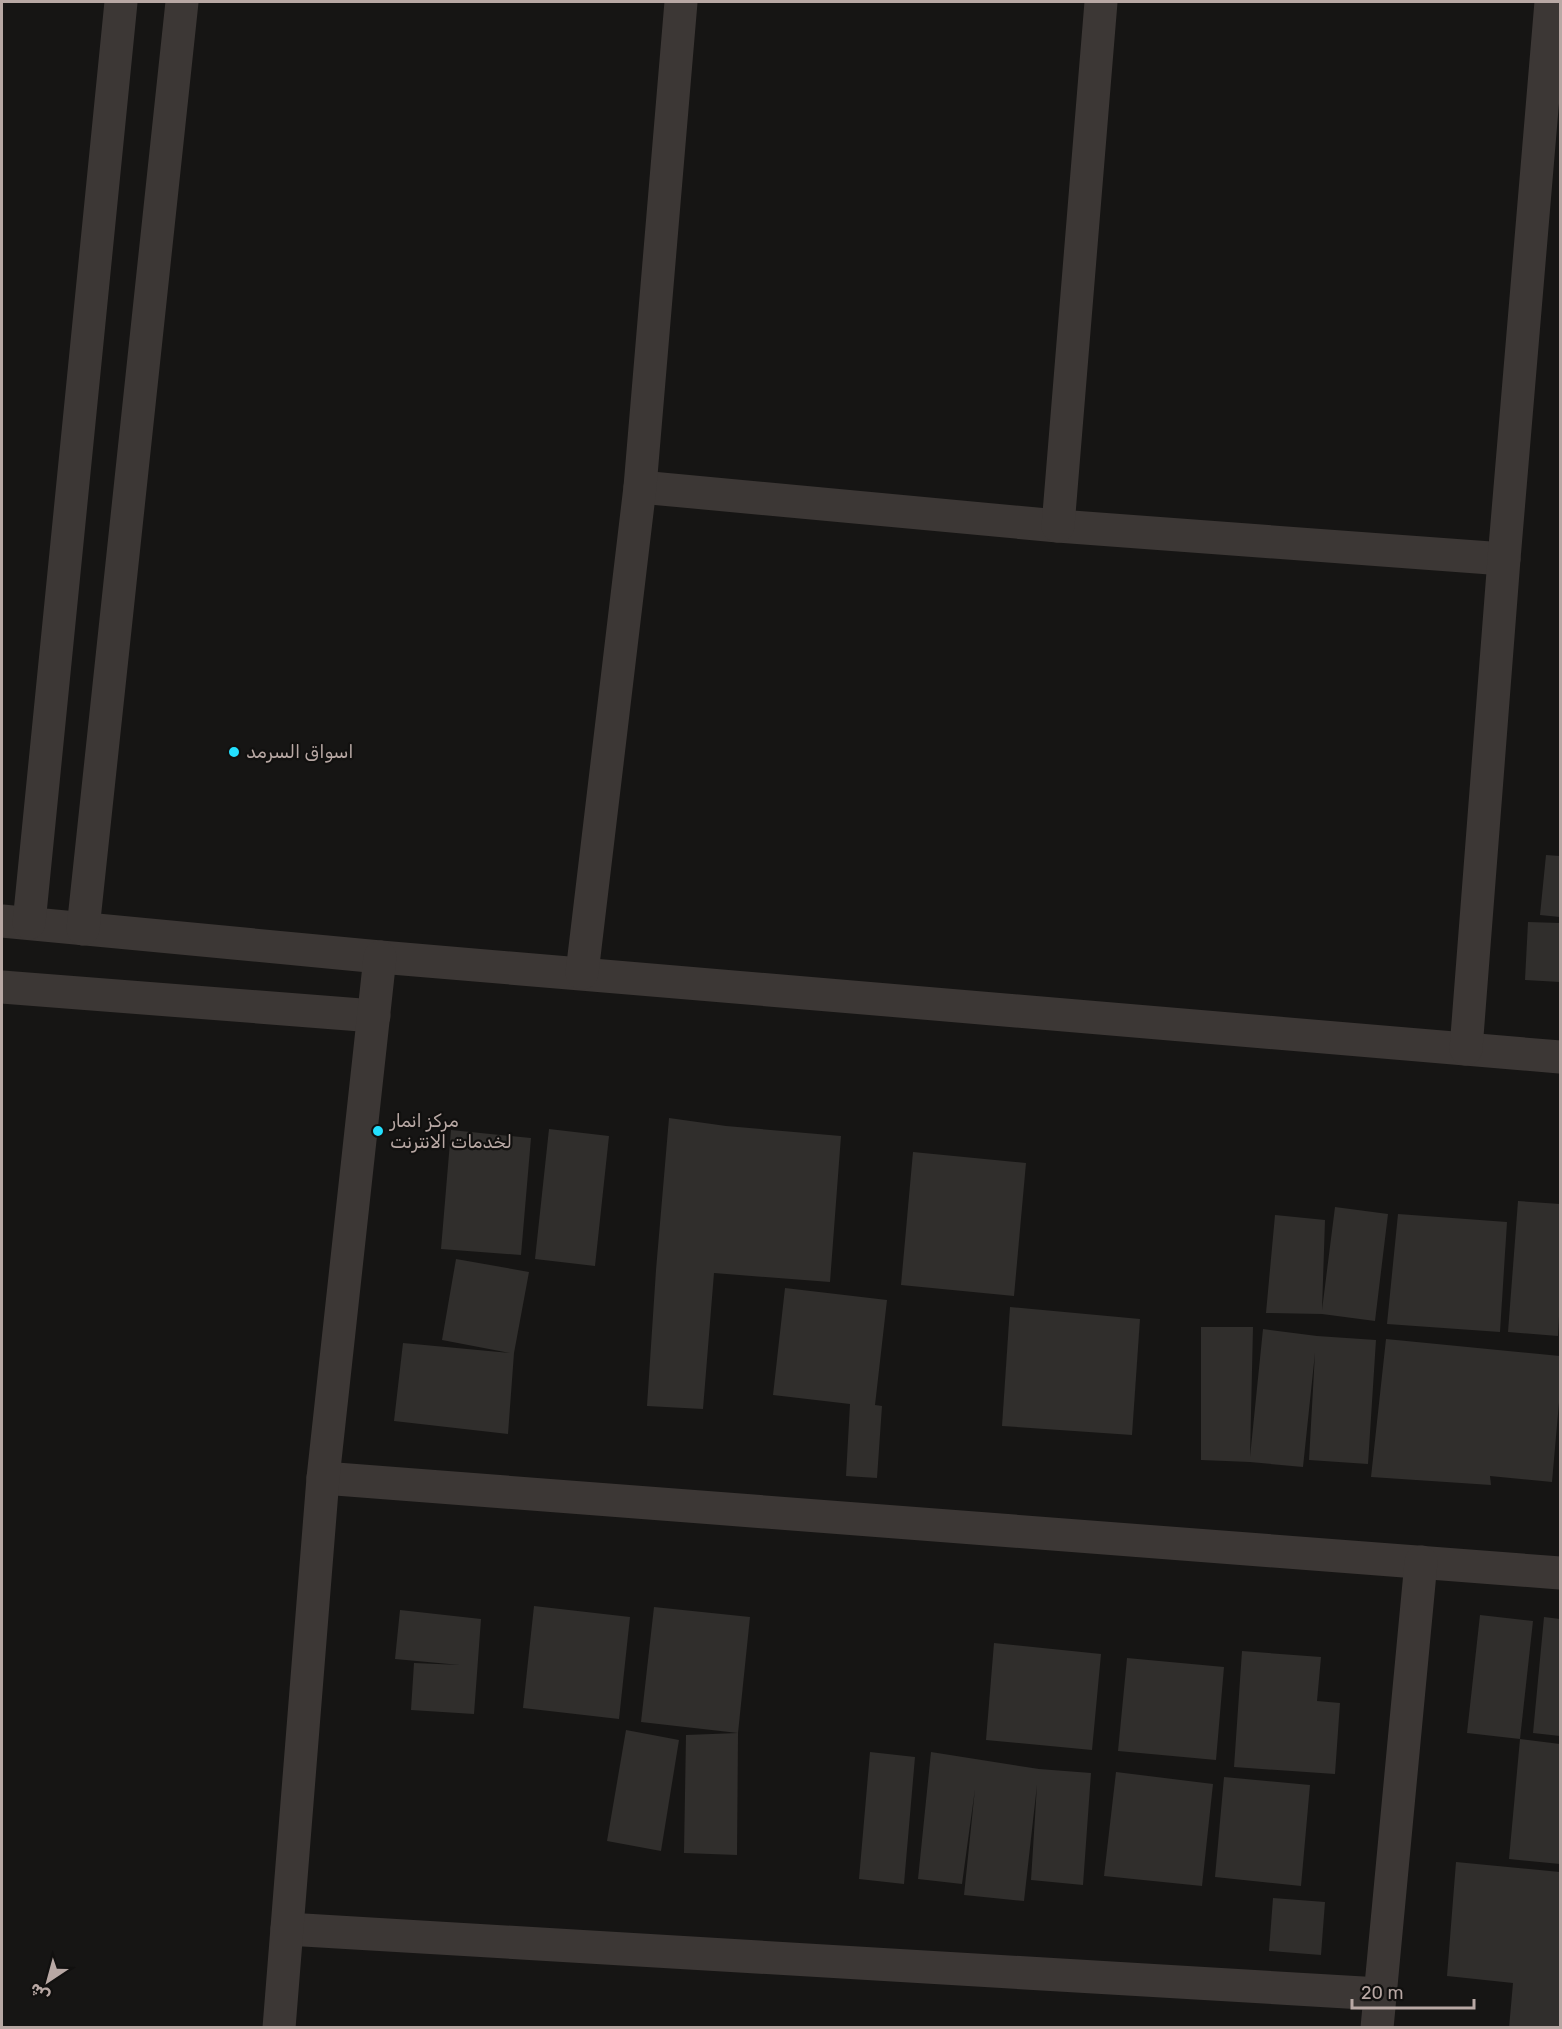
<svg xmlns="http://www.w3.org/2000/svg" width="1562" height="2029" font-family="Rubik,Cairo,sans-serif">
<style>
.building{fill:#302e2c}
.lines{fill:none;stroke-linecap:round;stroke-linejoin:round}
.minor{stroke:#3c3735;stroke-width:33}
.tertiary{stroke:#3c3735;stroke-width:33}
.poi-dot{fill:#23e0ff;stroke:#11100f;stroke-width:2}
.labels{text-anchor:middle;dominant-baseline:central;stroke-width:4.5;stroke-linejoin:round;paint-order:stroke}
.poi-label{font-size:18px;fill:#b8a8a4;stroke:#11100f;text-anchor:start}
</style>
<rect width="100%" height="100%" fill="#161514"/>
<g class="building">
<path d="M1546,855L1560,856V917L1540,915Z"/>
<path d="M1528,922L1560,923V982L1525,980Z"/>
<path d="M669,1118L726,1126L841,1136L830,1282L714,1273L703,1409L647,1406L656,1270Z"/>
<path d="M549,1129L609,1136L595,1266L535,1259Z"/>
<path d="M451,1130L531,1138L521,1255L441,1249Z"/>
<path d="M913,1152L1026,1163L1014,1296L901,1285Z"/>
<path d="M1518,1201L1560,1204V1298L1558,1336L1508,1332Z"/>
<path d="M1335,1207L1388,1214L1375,1321L1322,1314L1266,1313L1275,1215L1325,1220L1322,1310Z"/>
<path d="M1398,1214L1507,1222L1500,1332L1387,1324Z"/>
<path d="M456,1259L529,1272L514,1353L508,1434L394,1421L403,1343L510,1353L442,1340Z"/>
<path d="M785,1288L887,1300L875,1405L882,1406L877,1478L846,1476L850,1404L773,1395Z"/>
<path d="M1010,1307L1140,1319L1132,1435L1002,1426Z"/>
<path d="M1201,1327H1253L1250,1457L1263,1329L1317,1336L1376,1340L1368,1464L1309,1460L1315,1353L1303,1467L1250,1462L1201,1460Z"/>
<path d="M1386,1339L1560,1356V1391L1552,1482L1490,1476L1491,1485L1371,1477Z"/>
<path d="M534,1606L630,1617L619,1719L523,1708Z"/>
<path d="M654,1607L750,1617L738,1733L641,1722Z"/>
<path d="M400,1610L481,1619L474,1714L411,1710L414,1663L460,1665L395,1659Z"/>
<path d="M1480,1615L1533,1621L1520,1739L1467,1733Z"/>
<path d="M1544,1617L1560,1619V1736L1533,1733Z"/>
<path d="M994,1643L1101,1654L1092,1750L986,1740Z"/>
<path d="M1242,1651L1321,1657L1317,1701L1340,1703L1335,1774L1234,1767Z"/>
<path d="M1127,1658L1224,1667L1216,1760L1118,1751Z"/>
<path d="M626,1730L679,1740L661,1851L607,1841Z"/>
<path d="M738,1733L737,1855L684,1853L686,1735Z"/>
<path d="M1520,1739L1560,1744V1864L1509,1859Z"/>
<path d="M870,1752L915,1757L904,1884L859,1879Z"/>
<path d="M931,1752L1039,1769L1091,1773L1083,1885L1031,1880L1037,1785L1024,1901L964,1895L975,1789L962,1884L918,1879Z"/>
<path d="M1116,1772L1213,1784L1202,1886L1104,1876Z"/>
<path d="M1224,1777L1310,1785L1301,1886L1215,1877Z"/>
<path d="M1456,1862L1560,1872V2028H1509L1513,1983L1447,1976Z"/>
<path d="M1273,1898L1325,1902L1321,1955L1269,1951Z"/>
</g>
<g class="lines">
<g class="minor">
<path d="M640,487L1058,526L1504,559"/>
<path d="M1058,526L1101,2"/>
<path d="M2,921L380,957L1560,1057"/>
<path d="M582,973L640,487L681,2"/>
<path d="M2,987L374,1016"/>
<path d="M1466,1049L1504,559L1551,2"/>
<path d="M323,1478L1560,1573"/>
<path d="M287,1929L1380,1994"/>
<path d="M279,2028L323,1478L380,957"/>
<path d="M1377,2028L1421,1562"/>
</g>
<g class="tertiary">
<path d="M29,923L121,2"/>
<path d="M83,929L182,2"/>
</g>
</g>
<g class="poi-dot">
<circle cx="234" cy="752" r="6"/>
<circle cx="378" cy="1131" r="6"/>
</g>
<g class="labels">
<g class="poi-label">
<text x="246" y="752">اسواق السرمد</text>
<text x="390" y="1121">مركز انمار<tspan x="390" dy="21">لخدمات الانترنت</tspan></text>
</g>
</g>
<rect width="1562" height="2029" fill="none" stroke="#b8a8a4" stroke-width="6"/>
<g transform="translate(48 1981) rotate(216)" stroke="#11100f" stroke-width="4.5" paint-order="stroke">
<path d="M0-4.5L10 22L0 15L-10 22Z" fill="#b8a8a4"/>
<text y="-9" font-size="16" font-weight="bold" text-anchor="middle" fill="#b8a8a4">ش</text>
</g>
<path d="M1352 1999v9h122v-9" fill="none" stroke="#b8a8a4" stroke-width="3"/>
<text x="1361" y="1999" font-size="18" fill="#b8a8a4" stroke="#11100f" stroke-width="4.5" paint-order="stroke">20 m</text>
</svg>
